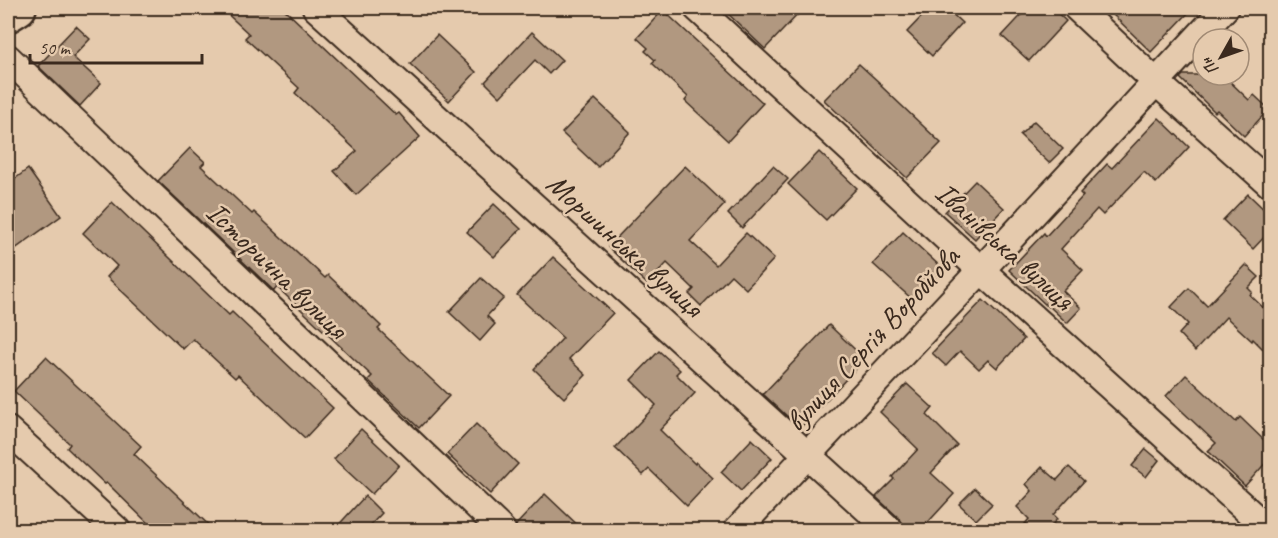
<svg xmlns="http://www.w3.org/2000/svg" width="1278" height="538" font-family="Caveat,sans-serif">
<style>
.building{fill:#b19880;stroke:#3b2a1e;stroke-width:1.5}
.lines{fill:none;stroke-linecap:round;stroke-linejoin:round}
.minor-casing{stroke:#3b2a1e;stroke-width:30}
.secondary-casing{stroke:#3b2a1e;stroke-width:38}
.minor{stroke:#e5caad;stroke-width:26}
.secondary{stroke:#e5caad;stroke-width:33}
.labels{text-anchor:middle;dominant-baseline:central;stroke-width:5;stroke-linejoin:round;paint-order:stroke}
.street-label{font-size:30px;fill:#3b2a1e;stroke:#e5caad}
</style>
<rect width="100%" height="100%" fill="#e5caad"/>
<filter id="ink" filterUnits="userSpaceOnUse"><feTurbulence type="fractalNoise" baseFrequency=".0167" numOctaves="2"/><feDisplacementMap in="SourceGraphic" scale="12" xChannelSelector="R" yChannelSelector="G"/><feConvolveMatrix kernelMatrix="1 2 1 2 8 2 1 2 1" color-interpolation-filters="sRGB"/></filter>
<g filter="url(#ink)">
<g class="building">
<path d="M221,8H283L396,115L399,113L420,137L356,195L334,171L357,151L295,93L299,88L245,38L249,34Z"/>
<path d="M722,8H804L765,49Z"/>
<path d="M930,8H946L962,23L932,56L907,32Z"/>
<path d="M1028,8H1052L1066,21L1029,61L1002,36Z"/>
<path d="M1106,8H1193L1151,52Z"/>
<path d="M663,10L763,103L728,141L685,101L688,97L652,63L655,60L645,51L648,48L637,38Z"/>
<path d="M76,26L90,39L73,57L101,83L80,106L38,66Z"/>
<path d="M532,32L562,60L549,74L535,60L500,97L485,82Z"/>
<path d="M437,35L476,72L449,101L410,64Z"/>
<path d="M859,64L882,85L881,86L941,143L907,178L824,100Z"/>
<path d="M1183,75H1223L1249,100L1254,95L1269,109L1244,136L1217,110L1215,112L1180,78Z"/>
<path d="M595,99L630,132L598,167L562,133Z"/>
<path d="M1159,118L1189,147L1156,183L1144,172L1103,215L1097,209L1061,249L1083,270L1063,291L1081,308L1067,323L1049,306L1048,307L1009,270L1044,233L1046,236L1083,196L1080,193L1107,164L1112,168Z"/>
<path d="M1034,121L1063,149L1049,163L1020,135Z"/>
<path d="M190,148L205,162L201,166L252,214L254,212L325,278L328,275L381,326L378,329L449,396L419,428L368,380L372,376L277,287L274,291L158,181Z"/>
<path d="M819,152L857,188L826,220L788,184Z"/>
<path d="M685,166L725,204L690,241L716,265L746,233L774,259L746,289L731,275L701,306L689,294L694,289L667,263L647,284L608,247Z"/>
<path d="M773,166L788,179L742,228L728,214Z"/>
<path d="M28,169L61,216L8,254V184Z"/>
<path d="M975,181L1004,208L975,239L945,212Z"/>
<path d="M1248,194L1270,215V231L1253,249L1223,220Z"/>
<path d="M112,202L229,315L232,312L333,408L305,438L238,375L235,378L193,339L183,349L107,277L117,266L83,233Z"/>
<path d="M494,204L521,229L494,257L467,232Z"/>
<path d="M903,232L943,269L913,300L873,264Z"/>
<path d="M553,257L613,313L569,359L586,375L564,398L534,369L563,338L517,295Z"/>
<path d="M1246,265L1259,277L1248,288L1252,292L1250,295L1270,314V356L1253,339L1252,341L1226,317L1195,351L1179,334L1188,324L1171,307L1189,288L1207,306Z"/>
<path d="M481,278L504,298L487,316L495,324L480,341L449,312Z"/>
<path d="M983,300L1024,339L997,368L988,360L979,369L960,351L946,366L932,353Z"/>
<path d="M829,325L865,359L800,428L763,394Z"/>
<path d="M659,351L680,370L676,374L695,393L660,430L695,464L696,462L713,478L687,506L649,469L643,475L615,448L656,405L631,380Z"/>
<path d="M46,357L141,446L134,454L215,531H156L107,483L105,484L67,448L70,444L14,391Z"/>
<path d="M1186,375L1236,422L1240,417L1270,446V458L1245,486L1208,451L1216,443L1166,396Z"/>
<path d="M907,384L933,408L927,415L957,445L931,473L954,494L920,531H907L900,519L876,497L894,479L892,477L918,449L880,412Z"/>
<path d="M476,424L518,464L490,494L447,454Z"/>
<path d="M361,429L399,465L372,494L334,459Z"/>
<path d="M752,439L772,458L741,491L721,472Z"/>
<path d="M1146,449L1159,460L1146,477L1132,466Z"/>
<path d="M1042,467L1057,480L1069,467L1084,481L1053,515L1057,519L1047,531H1019L1029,519L1017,507L1032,491L1026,484Z"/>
<path d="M975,488L992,504L976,520L959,504Z"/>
<path d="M545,494L584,531H517L516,525Z"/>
<path d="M365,496L382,513L365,531H333Z"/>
</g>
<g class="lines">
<g class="minor-casing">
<g id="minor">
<path d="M316,8L890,530"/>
<path d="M697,8L981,270L1269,530"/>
<path d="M1077,8L1156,82L1270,184"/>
<path d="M8,58L502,530"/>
<path d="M8,430L117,530"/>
<path d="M737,530L981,270L1225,8"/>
</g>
</g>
<g class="secondary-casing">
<path id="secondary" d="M8,15L19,8"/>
</g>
<use href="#minor" class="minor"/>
<use href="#secondary" class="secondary"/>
</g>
</g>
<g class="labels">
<g class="street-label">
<text transform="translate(625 245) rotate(42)">Моршинська вулиця</text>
<text transform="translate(1005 246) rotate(42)">Іванівська вулиця</text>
<text transform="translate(277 270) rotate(44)">Історична вулиця</text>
<text transform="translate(872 339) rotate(-47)">вулиця Сергія Воробйова</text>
</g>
</g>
<rect width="1278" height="538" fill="none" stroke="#e5caad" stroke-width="30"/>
<rect x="15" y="15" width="1248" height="508" fill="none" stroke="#3b2a1e" stroke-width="2" filter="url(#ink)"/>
<g transform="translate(1221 57) rotate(230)"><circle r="28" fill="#e5caad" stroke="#a18a74" stroke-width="1.5"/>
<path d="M0-4.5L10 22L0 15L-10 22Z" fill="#3b2a1e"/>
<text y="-9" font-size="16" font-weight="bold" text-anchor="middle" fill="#3b2a1e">Пн</text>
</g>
<path d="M30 54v9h172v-9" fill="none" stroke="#3b2a1e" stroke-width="3"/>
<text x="39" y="54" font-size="18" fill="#3b2a1e" stroke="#e5caad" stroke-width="4.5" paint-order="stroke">50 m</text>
</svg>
